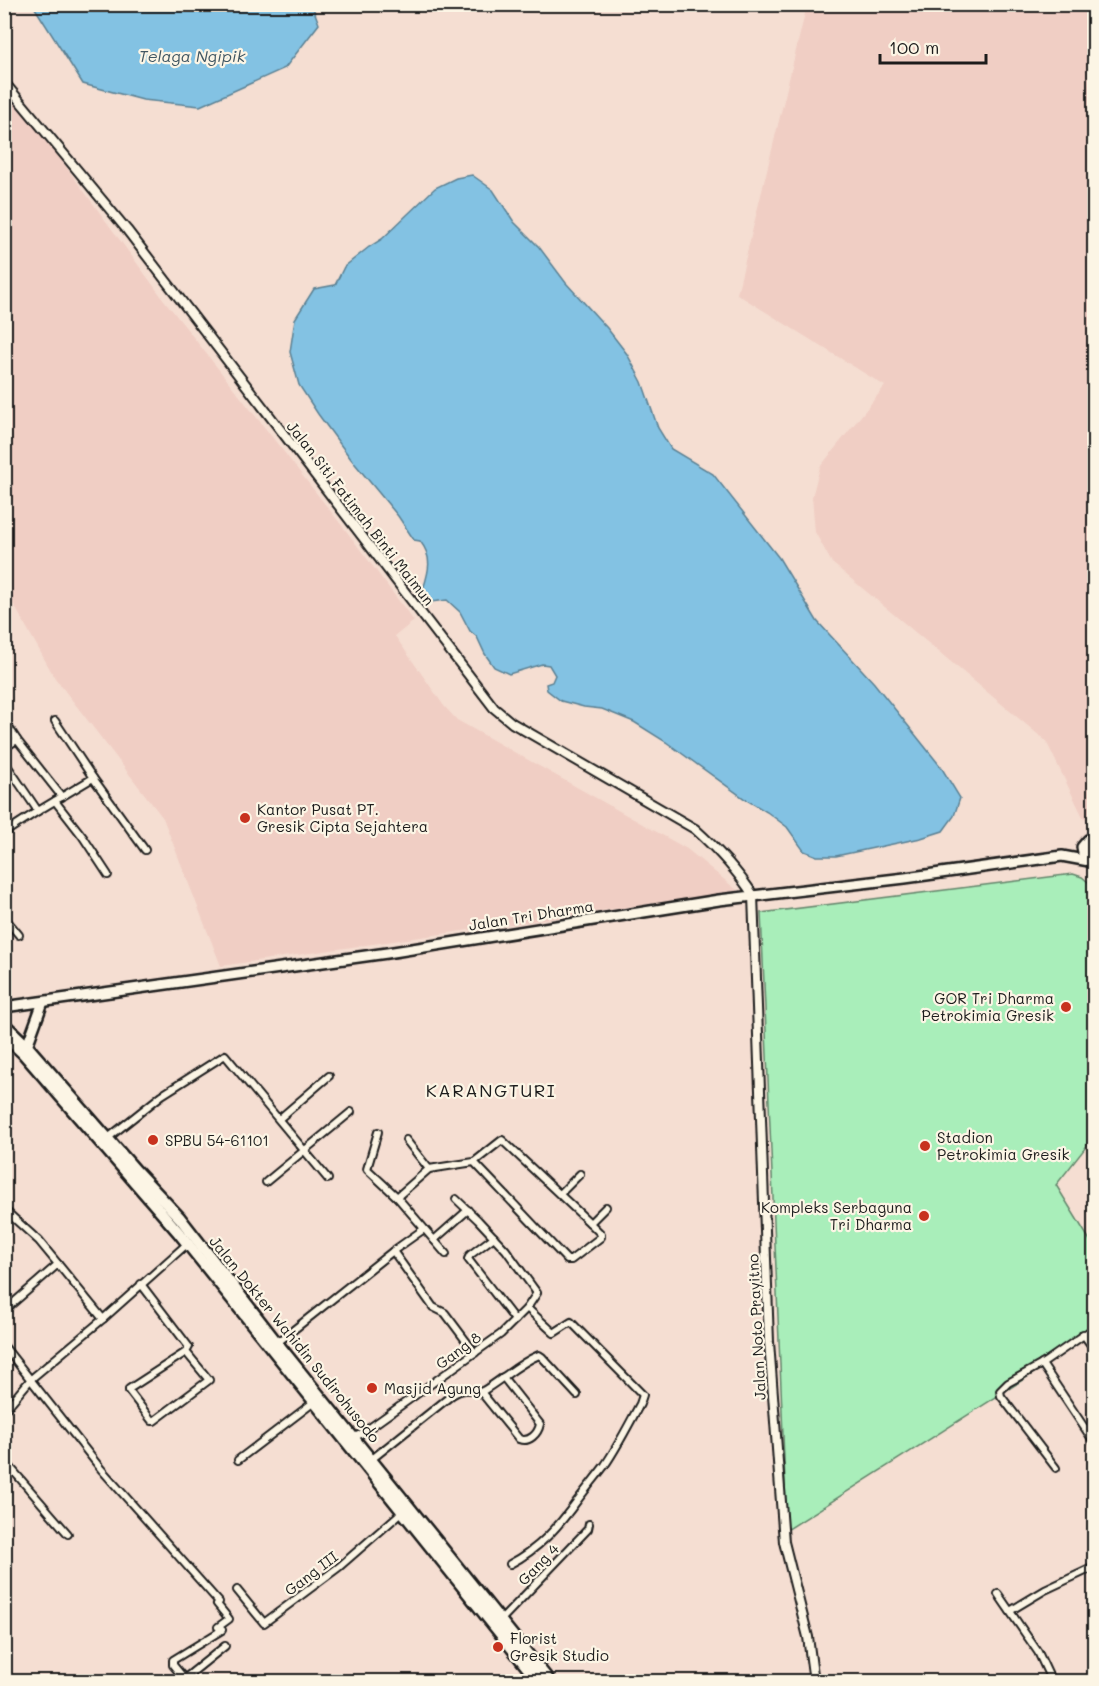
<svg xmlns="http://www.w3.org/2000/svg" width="1099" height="1686" font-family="Mali,sans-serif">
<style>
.built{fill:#f0cec4}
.green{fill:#a9eeba;stroke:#62856b;stroke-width:1.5}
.water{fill:#83c2e3;stroke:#5a8093;stroke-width:1.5}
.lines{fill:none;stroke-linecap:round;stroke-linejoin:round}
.minor-casing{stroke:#1c1c1c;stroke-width:10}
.tertiary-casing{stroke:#1c1c1c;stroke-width:12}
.secondary-casing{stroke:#1c1c1c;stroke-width:14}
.trunk-casing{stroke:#1c1c1c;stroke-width:15}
.minor{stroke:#fcf5e5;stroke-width:6}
.tertiary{stroke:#fcf5e5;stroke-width:8}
.secondary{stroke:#fcf5e5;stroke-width:9}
.trunk{stroke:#fcf5e5;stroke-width:10}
.poi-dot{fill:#c8321e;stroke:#fcf5e5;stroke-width:2}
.labels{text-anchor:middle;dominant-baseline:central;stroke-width:4.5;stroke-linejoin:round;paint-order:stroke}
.street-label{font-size:15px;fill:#1c1c1c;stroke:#fcf5e5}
.poi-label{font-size:15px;fill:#1c1c1c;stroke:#fcf5e5;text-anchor:start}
.water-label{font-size:16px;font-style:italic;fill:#405662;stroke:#fcf5e5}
.quarter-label{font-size:18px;letter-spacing:1.5px;fill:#1c1c1c;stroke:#fcf5e5}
</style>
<rect width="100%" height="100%" fill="#f5ded2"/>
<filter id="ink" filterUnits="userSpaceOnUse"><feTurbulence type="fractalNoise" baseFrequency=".0167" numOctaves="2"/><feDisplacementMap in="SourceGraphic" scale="12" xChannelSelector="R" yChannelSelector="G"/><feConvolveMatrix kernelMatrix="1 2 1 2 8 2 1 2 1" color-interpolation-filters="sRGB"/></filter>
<g filter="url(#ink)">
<g class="built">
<path d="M807,5H1094V825L1083,817L1046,741L832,563L815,532L812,497L820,467L885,386L737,294Z"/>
<path d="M4,87L22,107L164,300L347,532L414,621L395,636L444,706L457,720L687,849L738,891L221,966L163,818L55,678L5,589Z"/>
</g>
<path class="green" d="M1073,874L1082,877L1094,887V1126L1086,1147L1056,1185L1094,1247V1328L1040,1369L787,1530L761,913Z"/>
<g class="water">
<path d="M33,5H312L319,24L285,68L200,106L143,100L83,84Z"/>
<path d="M472,175L493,190L514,222L539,247L566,283L607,328L627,354L642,382L658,428L671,449L713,474L779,558L817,621L874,683L941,767L960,798L954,816L943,831L921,838L836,856H817L804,851L787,827L767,812L745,799L666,742L634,722L602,709L584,707L561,701L547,690L546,684L552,682L555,675L549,665L542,664L509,674L494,667L485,654L477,637L470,631L460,612L447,600L422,603L420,600C426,577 436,561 420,541L414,540L398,516L351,459L318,414L299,385L290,352L295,319L314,289L335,285L344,267L369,247L382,239L435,188L456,178Z"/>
</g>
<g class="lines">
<g class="minor-casing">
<g id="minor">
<path d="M4,720L17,740L4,748"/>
<path d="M55,721L93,778L145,850"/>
<path d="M17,740L62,797"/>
<path d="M4,761L38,811L4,833"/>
<path d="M55,801L83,837L108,875"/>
<path d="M38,811L93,778"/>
<path d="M4,917L19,935"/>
<path d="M279,1119L329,1076"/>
<path d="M378,1132L367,1169L397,1197L446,1254"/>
<path d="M108,1138L162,1095L225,1055L328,1179"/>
<path d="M406,1140L429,1169"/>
<path d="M266,1182L351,1112"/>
<path d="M560,1194L580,1174"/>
<path d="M397,1197L429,1169L474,1162L502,1140L590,1223L601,1234V1237L571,1260H567L474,1162"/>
<path d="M7,1212L39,1241L58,1264"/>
<path d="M590,1223L606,1207"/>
<path d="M424,1229L393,1251L433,1307L445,1313L475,1353"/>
<path d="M494,1237L470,1255L468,1259L515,1320"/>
<path d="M434,1240L468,1210"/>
<path d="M141,1284L189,1347L186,1352L209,1380L154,1421H152L129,1391V1389L186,1352"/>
<path d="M4,1311L58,1264L103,1319"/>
<path d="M1083,1334L1094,1349"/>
<path d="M277,1343L393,1251"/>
<path d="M4,1346L101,1469L219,1602L217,1604L229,1619L218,1627L222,1630L173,1660V1665L187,1682"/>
<path d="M1042,1364L1094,1442"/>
<path d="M481,1392L519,1439C529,1443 538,1434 540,1424L503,1377"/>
<path d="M4,1411L31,1379L103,1319L187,1244"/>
<path d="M354,1437L361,1434L501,1334L527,1308L537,1293L506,1250L478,1220L456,1199"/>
<path d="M372,1459L452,1395C463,1388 469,1389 481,1392C501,1381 517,1364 539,1355L542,1357L577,1395"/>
<path d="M4,1460L68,1534"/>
<path d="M238,1460L314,1402"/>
<path d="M1056,1468L1001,1396L1000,1391L1008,1383L1042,1364L1094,1328"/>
<path d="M510,1564C539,1549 558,1527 577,1501C586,1489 596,1477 605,1465C618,1446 629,1424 640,1404L643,1395L571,1322L554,1333L527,1308"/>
<path d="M237,1590L264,1623L339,1567L402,1512"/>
<path d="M998,1594L1038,1652L1052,1682"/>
<path d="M1010,1611L1045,1590L1094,1567"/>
<path d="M501,1620L588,1529L589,1524"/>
<path d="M184,1679L225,1646"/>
</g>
</g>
<g class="tertiary-casing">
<path id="tertiary" d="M4,82L127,230L494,708L512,723L695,829C717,849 737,870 753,895L769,1342L784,1542L808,1637L814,1682"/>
</g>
<g class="secondary-casing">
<g id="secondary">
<path d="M1089,861L1084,857L1082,847L1088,840L1094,839"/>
<path d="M4,1007L387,953L719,900L905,878L1062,856L1089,861"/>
<path d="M27,1046L43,1002"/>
</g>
</g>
<g class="trunk-casing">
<g id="trunk">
<path d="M4,1024L27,1046L136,1171L180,1218L277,1343L550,1682"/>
<path d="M4,1035L23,1053L179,1233L539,1682"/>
</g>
</g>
<use href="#minor" class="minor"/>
<use href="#tertiary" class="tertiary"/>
<use href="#secondary" class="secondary"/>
<use href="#trunk" class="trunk"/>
</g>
</g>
<g class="poi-dot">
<circle cx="245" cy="818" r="6"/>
<circle cx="1066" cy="1007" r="6"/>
<circle cx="153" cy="1140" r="6"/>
<circle cx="925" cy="1146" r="6"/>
<circle cx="924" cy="1216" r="6"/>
<circle cx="372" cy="1388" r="6"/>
<circle cx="498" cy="1647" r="6"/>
</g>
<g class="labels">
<g class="street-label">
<text transform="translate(361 513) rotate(52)">Jalan Siti Fatimah Binti Maimun</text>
<text transform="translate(531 915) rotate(-9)">Jalan Tri Dharma</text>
<text transform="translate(756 1327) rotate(-93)">Jalan Noto Prayitno</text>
<text transform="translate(295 1339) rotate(51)">Jalan Dokter Wahidin Sudirohusodo</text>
<text transform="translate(458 1350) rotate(-36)">Gang 8</text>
<text transform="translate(538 1564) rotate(-46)">Gang 4</text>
<text transform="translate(311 1573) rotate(-37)">Gang III</text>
</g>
<g class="poi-label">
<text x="257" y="809">Kantor Pusat PT.<tspan x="257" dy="17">Gresik Cipta Sejahtera</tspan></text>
<text x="1054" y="998" text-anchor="end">GOR Tri Dharma<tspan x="1054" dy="17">Petrokimia Gresik</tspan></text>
<text x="937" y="1137">Stadion<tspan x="937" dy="17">Petrokimia Gresik</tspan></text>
<text x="165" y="1140">SPBU 54-61101</text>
<text x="912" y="1207" text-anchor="end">Kompleks Serbaguna<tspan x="912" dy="17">Tri Dharma</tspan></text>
<text x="384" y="1388">Masjid Agung</text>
<text x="510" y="1638">Florist<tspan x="510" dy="17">Gresik Studio</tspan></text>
</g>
<g class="water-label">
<text x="192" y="55">Telaga Ngipik</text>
</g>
<g class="quarter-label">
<text x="491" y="1090">KARANGTURI</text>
</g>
</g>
<rect width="1099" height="1686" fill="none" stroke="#fcf5e5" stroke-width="24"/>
<rect x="12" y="12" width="1075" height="1662" fill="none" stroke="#1c1c1c" stroke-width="2" filter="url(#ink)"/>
<path d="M880 54v9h106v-9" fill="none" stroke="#1c1c1c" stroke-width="3"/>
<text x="889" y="54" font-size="18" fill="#1c1c1c" stroke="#fcf5e5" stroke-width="4.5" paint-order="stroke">100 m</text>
</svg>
